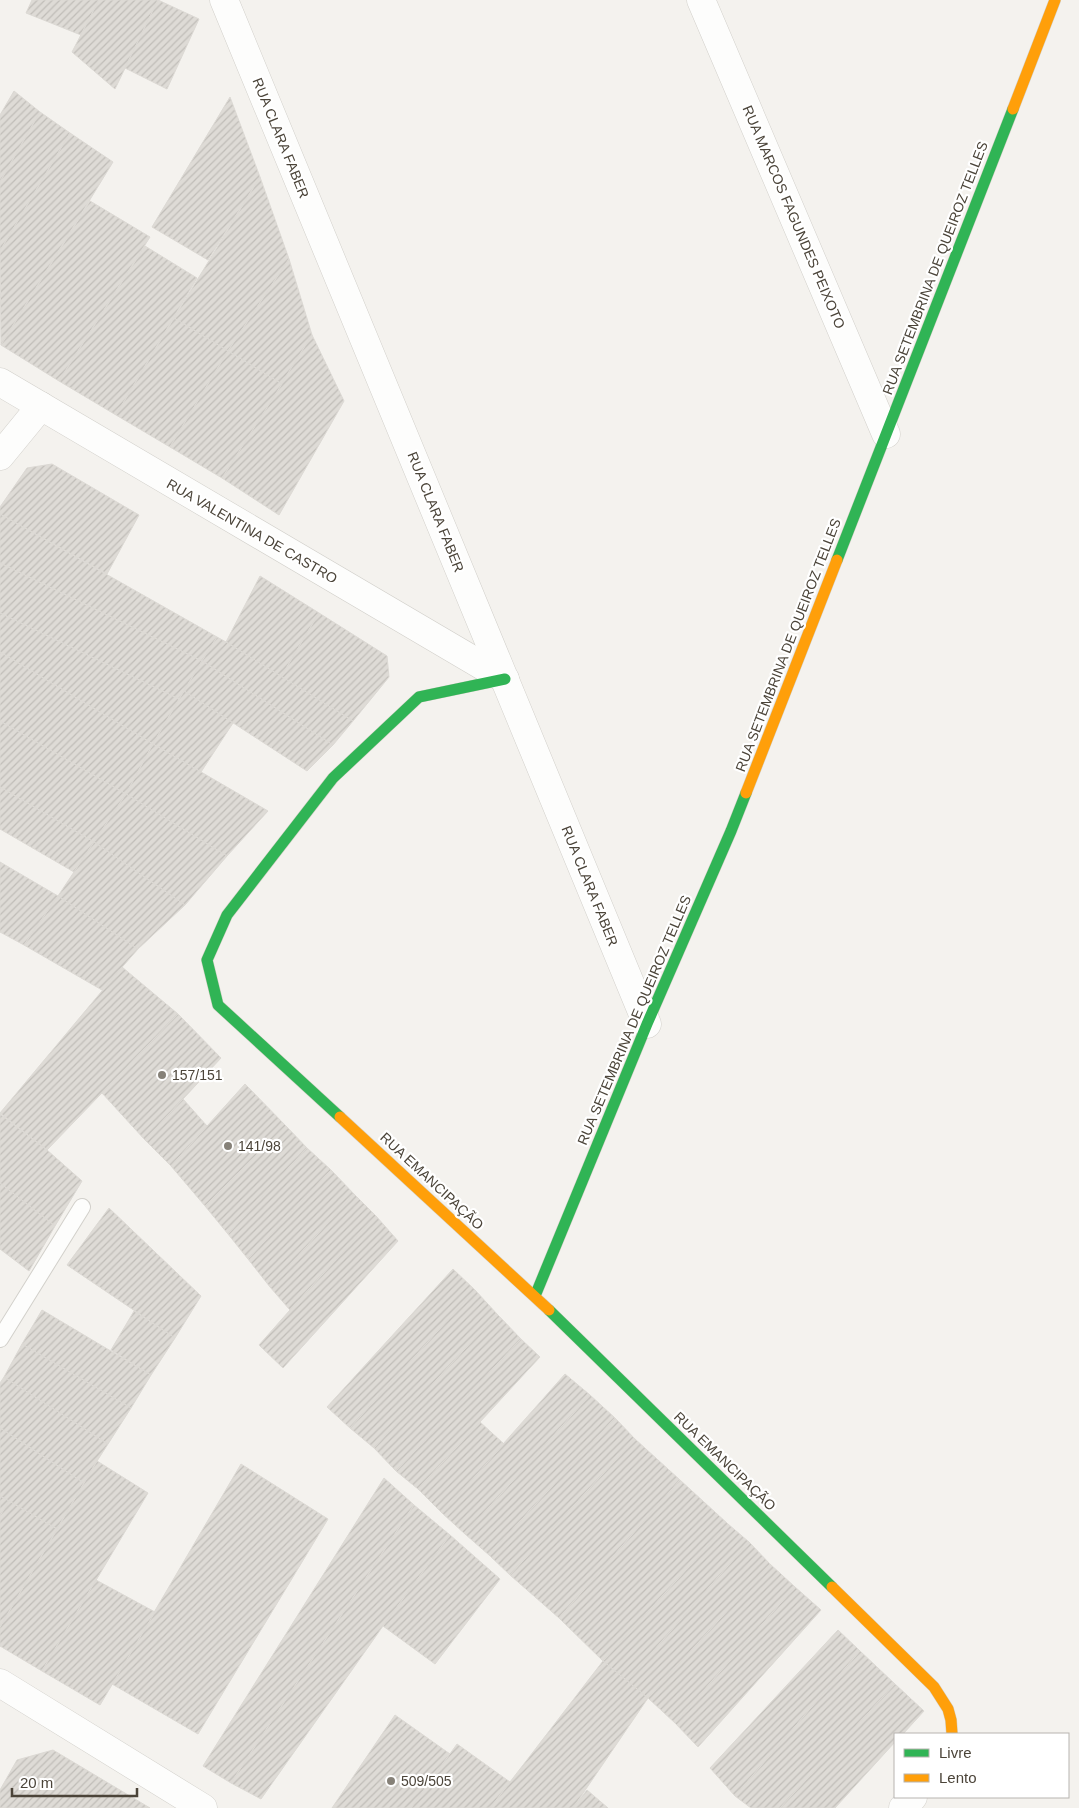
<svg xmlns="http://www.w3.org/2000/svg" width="1079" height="1808" font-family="Arial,sans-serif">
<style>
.building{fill:url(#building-hatch);stroke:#dcd9d4}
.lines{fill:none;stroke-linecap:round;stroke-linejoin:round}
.lane-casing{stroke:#d2d0cb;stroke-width:18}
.street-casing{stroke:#d2d0cb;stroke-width:29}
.fast-casing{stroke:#d3cfc5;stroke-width:12}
.slow-casing{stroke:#d3cfc5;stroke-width:12}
.lane{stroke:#fdfdfc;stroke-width:16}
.street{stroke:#fdfdfc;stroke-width:28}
.fast{stroke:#30b455;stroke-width:11}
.slow{stroke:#ff9f0a;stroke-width:11}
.poi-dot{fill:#868178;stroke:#fff;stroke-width:2}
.labels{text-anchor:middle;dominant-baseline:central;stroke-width:4.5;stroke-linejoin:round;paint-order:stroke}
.street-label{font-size:14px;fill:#4b4439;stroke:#fff}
.poi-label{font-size:14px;fill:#4b4439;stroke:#fff;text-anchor:start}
</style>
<defs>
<pattern id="building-hatch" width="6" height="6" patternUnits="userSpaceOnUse" patternTransform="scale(1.25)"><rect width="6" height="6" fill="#dedbd6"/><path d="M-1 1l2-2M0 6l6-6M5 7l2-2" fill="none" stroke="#c0bdb8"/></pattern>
</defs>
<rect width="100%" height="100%" fill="#f4f2ee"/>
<g class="building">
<path d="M32,0H99L81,35L26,13Z"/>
<path d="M99,0H158L115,89L72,52Z"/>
<path d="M158,0L199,19L167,89L125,68Z"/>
<path d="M14,91L40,112L0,182V115Z"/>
<path d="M230,97L260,177L208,260L152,227Z"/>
<path d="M40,112L70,133L0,251V182Z"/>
<path d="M70,133L113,162L1,345L0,251Z"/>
<path d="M260,177L289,259L228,351L174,318Z"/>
<path d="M90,201L150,237L59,381L1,345Z"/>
<path d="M145,246L197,278L116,415L59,381Z"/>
<path d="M289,259L312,335L282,384L228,351Z"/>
<path d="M174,318L228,351L170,447L116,415Z"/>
<path d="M312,335L344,401L279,515L222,478Z"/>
<path d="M228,351L282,384L222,478L170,447Z"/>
<path d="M52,464L139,515L107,574L0,514V507L27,468Z"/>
<path d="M0,514L217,637L202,661L0,563Z"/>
<path d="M0,563L202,661L179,699L0,613Z"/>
<path d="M260,576L319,613L281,677L226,642Z"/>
<path d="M0,613L179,699L153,744L0,652Z"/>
<path d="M319,613L387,656L389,677L353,721L281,677Z"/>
<path d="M217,637L226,642L353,721L333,745L202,661Z"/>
<path d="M0,652L153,744L126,794L0,721Z"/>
<path d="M202,661L333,745L307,771L184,691Z"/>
<path d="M184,691L233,723L201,772L153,744Z"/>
<path d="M0,721L126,794L94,842L0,787Z"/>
<path d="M153,744L268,811L227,856L126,794Z"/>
<path d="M0,787L94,842L74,872L0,829Z"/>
<path d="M126,794L227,856L185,905L94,842Z"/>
<path d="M94,842L185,905L138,949L58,896Z"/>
<path d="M0,862L58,896L24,945L0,932Z"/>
<path d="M58,896L138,949L102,990L24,945Z"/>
<path d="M122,967L178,1014L47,1150L0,1113Z"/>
<path d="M178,1014L221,1058L145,1140L102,1093Z"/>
<path d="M245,1084L286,1126L205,1206L171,1166Z"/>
<path d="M183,1099L207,1126L171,1166L145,1140Z"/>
<path d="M0,1114L47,1150L82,1181L55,1226L0,1183Z"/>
<path d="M286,1126L307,1148L228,1234L205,1206Z"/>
<path d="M307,1148L331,1170L248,1259L228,1234Z"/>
<path d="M331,1170L354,1194L270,1287L248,1259Z"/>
<path d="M0,1183L55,1226L29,1271L0,1249Z"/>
<path d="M354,1194L376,1216L290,1310L270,1287Z"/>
<path d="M109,1208L201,1296L175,1338L67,1265Z"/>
<path d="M376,1216L398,1241L283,1368L259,1345L290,1310Z"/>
<path d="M453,1269L475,1290L350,1428L327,1407Z"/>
<path d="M475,1290L497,1314L374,1448L350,1428Z"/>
<path d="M42,1310L151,1375L131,1408L22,1344Z"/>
<path d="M134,1311L175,1338L151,1375L111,1350Z"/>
<path d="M497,1314L521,1339L396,1471L374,1448Z"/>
<path d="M521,1339L540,1357L418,1489L396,1471Z"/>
<path d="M22,1344L131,1408L108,1444L4,1377Z"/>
<path d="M565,1374L590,1395L465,1534L442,1513Z"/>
<path d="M4,1377L108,1444L97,1461L84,1483L0,1428V1383Z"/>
<path d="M590,1395L615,1418L489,1555L465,1534Z"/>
<path d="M615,1418L635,1439L510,1575L489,1555Z"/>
<path d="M480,1422L504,1444L442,1513L418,1489Z"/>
<path d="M0,1428L84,1483L57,1529L0,1496Z"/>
<path d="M635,1439L680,1480L559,1618L510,1575Z"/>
<path d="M97,1461L148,1493L42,1671L0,1646V1627Z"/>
<path d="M241,1464L328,1519L198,1734L112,1684Z"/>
<path d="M384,1478L414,1505L231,1783L203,1766Z"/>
<path d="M680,1480L728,1524L603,1661L559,1618Z"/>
<path d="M0,1496L9,1501L0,1516Z"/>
<path d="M9,1501L57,1529L0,1627V1516Z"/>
<path d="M414,1505L450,1535L383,1626L261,1799L231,1783Z"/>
<path d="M728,1524L749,1542L627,1681L603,1661Z"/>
<path d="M450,1535L500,1579L435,1664L383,1626Z"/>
<path d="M749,1542L770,1564L648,1698L627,1681Z"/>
<path d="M770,1564L795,1587L675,1723L648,1698Z"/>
<path d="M96,1580L155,1612L100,1705L42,1671Z"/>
<path d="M795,1587L821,1610L698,1747L675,1723Z"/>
<path d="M838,1630L860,1651L735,1796L710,1768Z"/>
<path d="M860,1651L895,1684L780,1808H751L735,1796Z"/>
<path d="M603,1661L648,1698L573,1808H490Z"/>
<path d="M895,1684L924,1711L903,1734H895V1742L835,1808H780Z"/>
<path d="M395,1715L450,1754L411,1808H332Z"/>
<path d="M457,1744L510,1782L490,1808H411Z"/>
<path d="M53,1750L150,1808H0V1790L17,1760Z"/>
<path d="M587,1790L608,1808H573Z"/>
</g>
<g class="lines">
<g class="lane-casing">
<path id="lane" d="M0,1339L82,1207"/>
</g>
<g class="street-casing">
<g id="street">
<path d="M224,0L647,1024"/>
<path d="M701,0L886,434"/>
<path d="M0,382L505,679"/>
<path d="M0,456L41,406"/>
<path d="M0,1683L203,1808"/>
<path d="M903,1808L913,1797"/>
</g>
</g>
<g class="fast-casing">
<g id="fast">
<path d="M837,560L1013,109"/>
<path d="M340,1117L218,1005L207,960L227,915L333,778L419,697L505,679"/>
<path d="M535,1296L647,1024L731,831L746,793"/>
<path d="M549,1310L832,1587"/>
</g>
</g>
<g class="slow-casing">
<g id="slow">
<path d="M1013,109L1055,0"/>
<path d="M746,793L837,560"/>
<path d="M340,1117L549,1310"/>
<path d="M832,1587L934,1687L948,1709L951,1720L952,1734"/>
</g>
</g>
<use href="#lane" class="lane"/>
<use href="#street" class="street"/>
<use href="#fast" class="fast"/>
<use href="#slow" class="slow"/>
</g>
<g class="poi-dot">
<circle cx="162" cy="1075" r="5"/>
<circle cx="228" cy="1146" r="5"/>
<circle cx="391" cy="1781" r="5"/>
</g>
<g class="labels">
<g class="street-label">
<text transform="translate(281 138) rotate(68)">RUA CLARA FABER</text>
<text transform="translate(794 217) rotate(67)">RUA MARCOS FAGUNDES PEIXOTO</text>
<text transform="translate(935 268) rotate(-69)">RUA SETEMBRINA DE QUEIROZ TELLES</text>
<text transform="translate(436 512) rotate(68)">RUA CLARA FABER</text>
<text transform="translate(252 531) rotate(30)">RUA VALENTINA DE CASTRO</text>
<text transform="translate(788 645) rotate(-69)">RUA SETEMBRINA DE QUEIROZ TELLES</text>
<text transform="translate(590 886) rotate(68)">RUA CLARA FABER</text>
<text transform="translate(634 1020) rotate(-67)">RUA SETEMBRINA DE QUEIROZ TELLES</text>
<text transform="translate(432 1181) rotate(43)">RUA EMANCIPAÇÃO</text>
<text transform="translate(725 1461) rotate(44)">RUA EMANCIPAÇÃO</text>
</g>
<g class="poi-label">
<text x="172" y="1075">157/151</text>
<text x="238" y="1146">141/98</text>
<text x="401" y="1781">509/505</text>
</g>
</g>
<rect x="894" y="1733" width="175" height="65" fill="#ffffff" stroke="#b7b4b0"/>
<rect x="904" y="1749" width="25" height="8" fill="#30b455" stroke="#b7b4b0"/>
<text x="939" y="1758" font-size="15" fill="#4b4439">Livre</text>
<rect x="904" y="1774" width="25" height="8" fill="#ff9f0a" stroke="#b7b4b0"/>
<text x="939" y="1783" font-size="15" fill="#4b4439">Lento</text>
<path d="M12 1788v8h125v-8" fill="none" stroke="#4b4439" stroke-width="2.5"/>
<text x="20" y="1788" font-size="15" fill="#4b4439" stroke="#ffffff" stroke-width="4" paint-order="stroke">20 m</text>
</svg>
